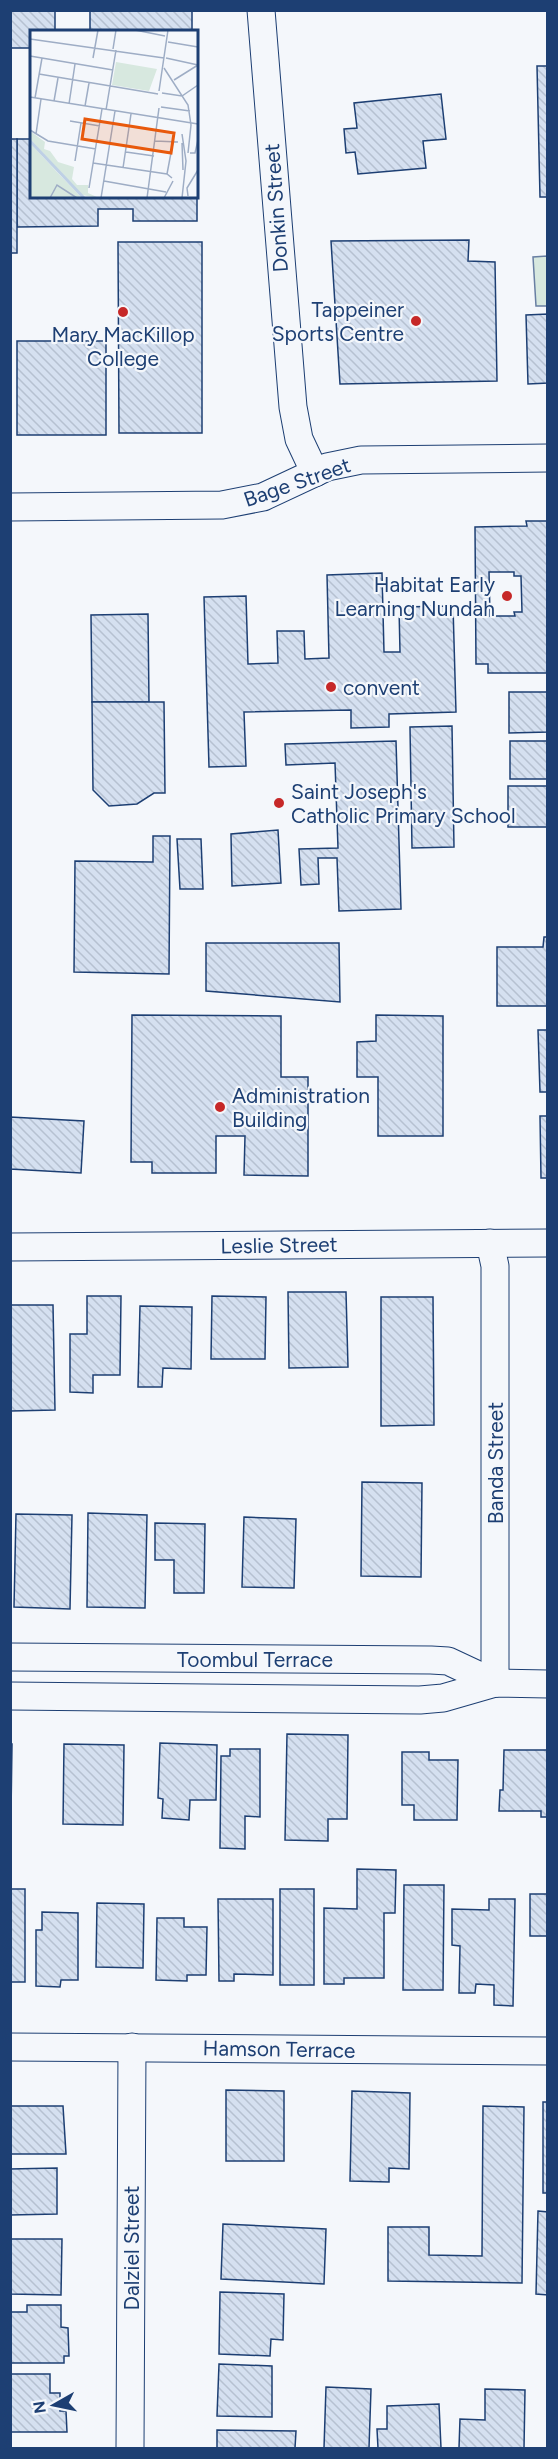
<svg xmlns="http://www.w3.org/2000/svg" width="558" height="2459" font-family="Figtree,sans-serif">
<style>
.green{fill:#d7e8df;stroke:#687fa3;stroke-width:1.5}
.building{fill:url(#building-back-hatch);stroke:#1d3f73;stroke-width:1.5;fill-rule:evenodd}
.lines{fill:none;stroke-linecap:round;stroke-linejoin:round}
.minor-casing{stroke:#1d3f73;stroke-width:29}
.minor{stroke:#f4f7fb;stroke-width:27}
.poi-dot{fill:#c62828;stroke:#f4f7fb;stroke-width:2}
.labels{text-anchor:middle;dominant-baseline:central;stroke-width:4.5;stroke-linejoin:round;paint-order:stroke}
.street-label{font-size:21px;fill:#1d3f73;stroke:#f4f7fb}
.poi-label{font-size:21px;fill:#1d3f73;stroke:#f4f7fb;text-anchor:start}
.inset-river{fill:none;stroke:#bed0e5;stroke-width:3}
.inset-road{fill:none;stroke:#9eadc5;stroke-width:1.5}
.view{fill:#e8590c;fill-opacity:0.15;stroke:#e8590c;stroke-width:3}
.inset-edge{fill:none;stroke:#1d3f73;stroke-width:3}
</style>
<defs>
<pattern id="building-back-hatch" width="6" height="6" patternUnits="userSpaceOnUse" patternTransform="scale(1.5)"><rect width="6" height="6" fill="#d5e0f0"/><path d="M-1 5l2 2M0 0l6 6M5-1l2 2" fill="none" stroke="#b6c1d1"/></pattern>
</defs>
<rect width="100%" height="100%" fill="#f4f7fb"/>
<path class="green" d="M547,256V306H536L533,257Z"/>
<g class="building">
<path d="M10,10H55V32H32V48H10Z"/>
<rect x="90" y="10" width="102" height="22"/>
<path d="M537,66H548V197H540Z"/>
<path d="M441,94L446,139L423,141L426,168L358,174L355,152L346,153L344,129L357,128L354,103Z"/>
<path d="M197,138V221H133V209H98V226L17,227V139H32V196H196Z"/>
<rect x="10" y="139" width="7" height="114"/>
<path d="M469,240L468,261L495,262L497,381L340,384L331,241Z"/>
<path d="M118,242H202V433H119Z"/>
<path d="M548,314V383L528,384L526,315Z"/>
<rect x="17" y="341" width="89" height="94"/>
<path d="M526,521H548V673H488V664H476L475,527L527,526ZM489,572H514V576H521L522,612H514L515,616H490Z"/>
<path d="M382,573L384,652H400L399,607L453,606L456,712L389,714V727L351,728V710L244,712L246,766L209,767L204,597L246,596L248,664L278,663L277,631H304L305,659L329,658L327,575Z"/>
<path d="M148,614L149,702H92L91,615Z"/>
<path d="M509,692H548V732L509,733Z"/>
<path d="M92,702H164L165,793H154L137,804L109,806L93,790Z"/>
<path d="M452,726L454,847L412,848L410,727Z"/>
<path d="M396,741L401,909L339,911L337,858H318L319,884L301,885L299,849L338,848L335,763L286,765L285,744Z"/>
<rect x="510" y="741" width="38" height="38"/>
<rect x="508" y="786" width="40" height="41"/>
<path d="M278,830L281,883L232,886L231,834Z"/>
<path d="M153,836H170L169,974L74,972L75,861L153,862Z"/>
<path d="M177,839H201L203,889H180Z"/>
<path d="M544,937H548V1006H497V947H543Z"/>
<path d="M206,943H339L340,1002L206,991Z"/>
<path d="M132,1015L281,1016V1077H308V1176L244,1175L245,1136H216V1173H152V1162H131Z"/>
<path d="M376,1015L443,1016V1136H378V1077H357V1042L376,1041Z"/>
<path d="M538,1030H548V1092H540Z"/>
<path d="M540,1116H548V1178H541Z"/>
<path d="M10,1117L84,1121L81,1173L10,1169Z"/>
<path d="M288,1292H346L348,1367L289,1368Z"/>
<path d="M87,1296H121L120,1375H93V1393L70,1392V1334H87Z"/>
<path d="M212,1296L266,1297L265,1359H211Z"/>
<path d="M381,1297H433L434,1425L381,1426Z"/>
<path d="M10,1305H53L55,1410L11,1411Z"/>
<path d="M140,1306L192,1307L191,1369L163,1368L162,1387H138Z"/>
<path d="M362,1482L422,1483L421,1577L361,1576Z"/>
<path d="M88,1513L147,1515L145,1608L87,1607Z"/>
<path d="M16,1514L72,1515L70,1609L14,1607Z"/>
<path d="M244,1517L296,1519L294,1588L242,1587Z"/>
<path d="M155,1523L205,1524L204,1593H174V1560H155Z"/>
<path d="M287,1734L348,1735L347,1819H328V1841L285,1840Z"/>
<path d="M160,1743L217,1745L216,1800H190L189,1820L162,1818L163,1799L158,1798Z"/>
<path d="M10,1744H12L11,1814H10Z"/>
<path d="M64,1744L124,1745L123,1825L63,1824Z"/>
<path d="M230,1749H260V1817L245,1816V1849L220,1848L221,1756H230Z"/>
<path d="M504,1750H548V1817H541V1811H499L500,1790H503Z"/>
<path d="M402,1752H429V1760H458L457,1820H414V1805H402Z"/>
<path d="M357,1869L396,1870L395,1913H384V1978H344V1984H324V1908L357,1909Z"/>
<path d="M404,1885H444L443,1990H403Z"/>
<rect x="10" y="1889" width="15" height="93"/>
<rect x="280" y="1889" width="34" height="96"/>
<rect x="530" y="1894" width="18" height="42"/>
<path d="M218,1899H273V1975L234,1974V1981H219Z"/>
<path d="M489,1899H515L513,2006L494,2005V1985L476,1984L475,1993H459L460,1946L452,1945V1909L489,1910Z"/>
<path d="M97,1903L144,1904L143,1968L96,1967Z"/>
<path d="M42,1912L78,1913V1980H61L60,1987L36,1986V1930H42Z"/>
<path d="M157,1918H184V1927H207L206,1975H187V1981L156,1980Z"/>
<path d="M226,2090L284,2091V2161H226Z"/>
<path d="M352,2091L410,2093L409,2169L389,2168V2182L350,2181Z"/>
<rect x="543" y="2102" width="5" height="91"/>
<path d="M10,2106H63L66,2154H10Z"/>
<path d="M483,2106L524,2107L522,2283L388,2281V2227H429V2255L482,2256Z"/>
<path d="M57,2168V2214L10,2215V2169Z"/>
<path d="M538,2211L548,2212V2295L536,2294Z"/>
<path d="M223,2224L326,2229L324,2284L221,2279Z"/>
<path d="M10,2239H62L61,2295L10,2294Z"/>
<path d="M220,2292L284,2294L283,2340L271,2339L270,2356L219,2354Z"/>
<path d="M27,2305H61V2327L68,2328L69,2356H64V2363H10V2312H27Z"/>
<path d="M219,2364L272,2366V2417L217,2416Z"/>
<path d="M10,2374H50V2393H60V2411H66L67,2432H10Z"/>
<path d="M326,2387L371,2389L369,2448H324Z"/>
<path d="M485,2389L525,2390L524,2448H459L460,2419L485,2420Z"/>
<path d="M439,2404L441,2448H378L377,2429H387V2406Z"/>
<path d="M217,2430L296,2431L295,2448H217Z"/>
</g>
<g class="lines">
<g class="minor-casing">
<g id="minor">
<path d="M261,10L293,407L299,439L315,473"/>
<path d="M10,507L222,505L263,497L327,467L361,460L548,458"/>
<path d="M490,1243L495,1266V1683"/>
<path d="M10,1247L548,1243"/>
<path d="M10,1657L431,1660L448,1661L495,1683"/>
<path d="M10,1696L420,1700L443,1698L495,1683L548,1684"/>
<path d="M10,2047L548,2051"/>
<path d="M130,2448L132,2047"/>
</g>
</g>
<use href="#minor" class="minor"/>
</g>
<g class="poi-dot">
<circle cx="123" cy="312" r="6"/>
<circle cx="416" cy="321" r="6"/>
<circle cx="507" cy="596" r="6"/>
<circle cx="331" cy="687" r="6"/>
<circle cx="279" cy="803" r="6"/>
<circle cx="220" cy="1107" r="6"/>
</g>
<g class="labels">
<g class="street-label">
<text transform="translate(276 208) rotate(-94)">Donkin Street</text>
<text transform="translate(297 482) rotate(-19)">Bage Street</text>
<text transform="translate(279 1245) rotate(-1)">Leslie Street</text>
<text transform="translate(495 1463) rotate(-90)">Banda Street</text>
<text x="255" y="1659">Toombul Terrace</text>
<text transform="translate(279 2049) rotate(1)">Hamson Terrace</text>
<text transform="translate(131 2248) rotate(-90)">Dalziel Street</text>
</g>
<g class="poi-label">
<text x="404" y="309" text-anchor="end">Tappeiner<tspan x="404" dy="24">Sports Centre</tspan></text>
<text x="123" y="334" text-anchor="middle">Mary MacKillop<tspan x="123" dy="24">College</tspan></text>
<text x="495" y="584" text-anchor="end">Habitat Early<tspan x="495" dy="24">Learning Nundah</tspan></text>
<text x="343" y="687">convent</text>
<text x="291" y="791">Saint Joseph's<tspan x="291" dy="24">Catholic Primary School</tspan></text>
<text x="232" y="1095">Administration<tspan x="232" dy="24">Building</tspan></text>
</g>
</g>
<g transform="translate(30 30)">
<rect width="168" height="168" fill="#f4f7fb"/>
<path d="M86,32L127,39L119,61L82,55ZM0,101L15,112L14,119L20,121L28,132L44,137L42,149L47,155H58V163L69,168L52,165L0,109ZM0,113L26,141L52,168H0Z" fill="#d7e8df"/>
<path class="inset-river" d="M0,111L54,168"/>
<path class="inset-road" d="M105,0L135,6M0,9L134,28M138,12L168,17M83,19L86,0M0,26L83,40M63,28L68,0M136,28L168,35M134,38L158,75L161,95L158,123M9,44L128,64M144,50L168,35M129,61L138,0M132,63L152,66L168,55M0,67L168,94M5,68L12,28M24,71L28,48M39,74L45,34M55,76L59,53M131,77L160,81M76,80L86,20M40,91L70,96M0,100L18,111L66,119M6,104L11,69M125,111L148,112M152,113L153,140M96,122L124,126M160,123H165L168,110M45,131L51,93M63,133L137,144L142,148M93,138L101,84M137,144L143,112M74,151L136,162M59,158L72,79M158,166L157,158L168,140M20,168L27,155L47,168M71,168L85,81M117,168L129,78M134,168L143,151M152,168L156,131L152,104"/>
<path class="view" d="M55,89L144,103L141,123L52,109Z"/>
<rect width="168" height="168" class="inset-edge"/>
</g>
<rect width="558" height="2459" fill="none" stroke="#1d3f73" stroke-width="24"/>
<g transform="translate(54 2405) rotate(261)" stroke="#f4f7fb" stroke-width="4.5" paint-order="stroke">
<path d="M0-4.5L10 22L0 15L-10 22Z" fill="#1d3f73"/>
<text y="-9" font-size="16" font-weight="bold" text-anchor="middle" fill="#1d3f73">N</text>
</g>
</svg>
